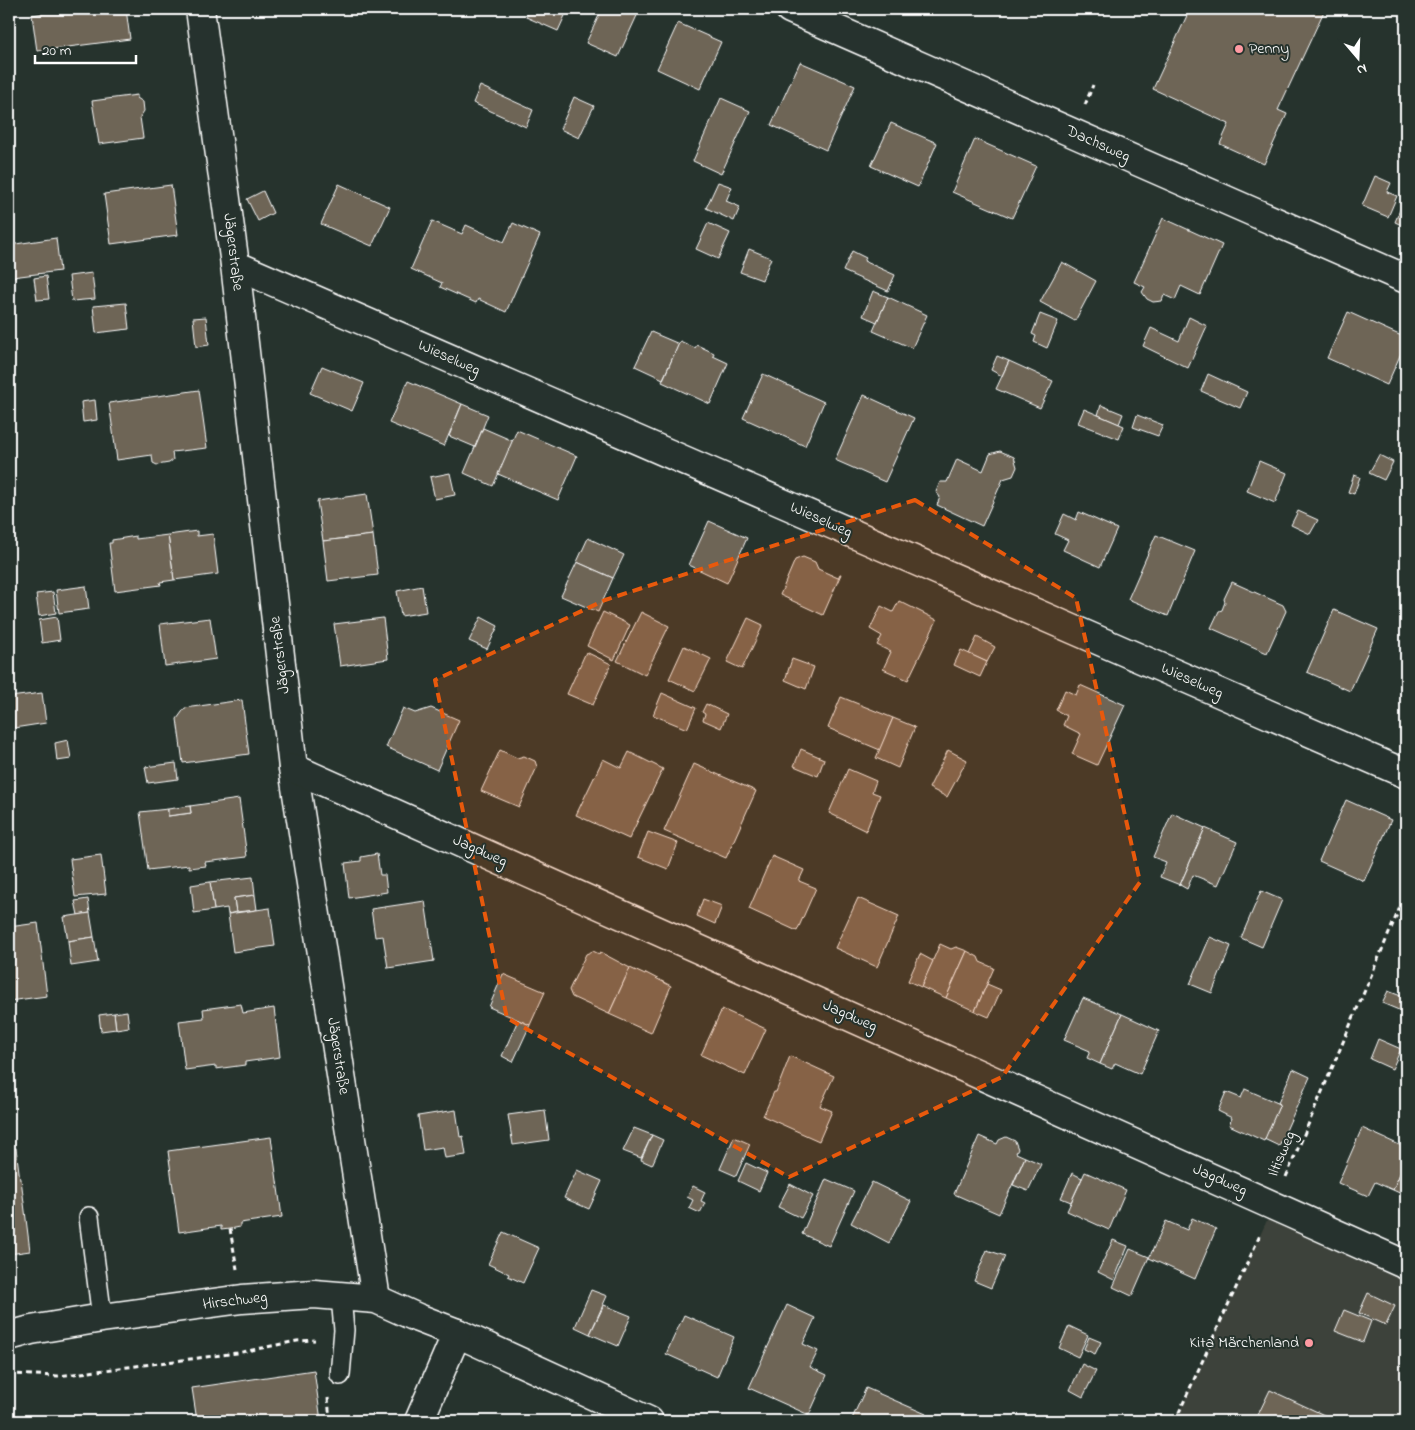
<svg xmlns="http://www.w3.org/2000/svg" width="1415" height="1430" font-family="'Indie Flower',sans-serif">
<style>
.built{fill:#3c423a}
.building{fill:#6e6557;stroke:#fff}
.lines{fill:none;stroke-linecap:round;stroke-linejoin:round}
.lane-casing{stroke:#fff;stroke-width:22}
.street-casing{stroke:#fff;stroke-width:31}
.path{stroke:#fff;stroke-width:3;stroke-dasharray:5 4;stroke-linecap:butt}
.lane{stroke:#26332d;stroke-width:19}
.street{stroke:#26332d;stroke-width:28}
.marked{fill:#e8590c;fill-opacity:0.2;stroke:#e8590c;stroke-width:4;stroke-dasharray:10 6;stroke-linejoin:round}
.poi-dot{fill:#ff9aa2;stroke:#26332d;stroke-width:2}
.labels{text-anchor:middle;dominant-baseline:central;stroke-width:4;stroke-linejoin:round;paint-order:stroke}
.poi-label{font-size:16px;fill:#fff;stroke:#26332d;text-anchor:start}
.street-label{font-size:16px;fill:#fff;stroke:#26332d}
</style>
<rect width="100%" height="100%" fill="#26332d"/>
<filter id="ink" filterUnits="userSpaceOnUse"><feTurbulence type="fractalNoise" baseFrequency=".02" numOctaves="2"/><feDisplacementMap in="SourceGraphic" scale="10" xChannelSelector="R" yChannelSelector="G"/><feConvolveMatrix kernelMatrix="1 2 1 2 8 2 1 2 1" color-interpolation-filters="sRGB"/></filter>
<g filter="url(#ink)">
<path class="built" d="M1274,1205L1406,1265V1421H1175Z"/>
<g class="building">
<path d="M50,9H126L130,39L37,51L32,15L51,12Z"/>
<path d="M530,9H568L558,31L526,17Z"/>
<path d="M602,9H640L618,57L586,43Z"/>
<path d="M1190,9H1325L1278,110L1287,114L1264,164L1220,144L1229,124L1153,89Z"/>
<path d="M678,23L721,42L700,89L657,69Z"/>
<path d="M800,62L855,86L826,150L771,125Z"/>
<path d="M480,86L533,110L526,127L473,103Z"/>
<path d="M137,95V98L143,102L144,111L140,117L143,138L99,144L92,101Z"/>
<path d="M574,97L594,106L579,138L560,129Z"/>
<path d="M721,98L750,111L721,174L693,161Z"/>
<path d="M891,123L937,143L918,187L871,166Z"/>
<path d="M9,137L14,175H9Z"/>
<path d="M975,139L1036,166L1012,218L952,192Z"/>
<path d="M1375,176L1391,183L1387,192L1397,196L1388,217L1362,206Z"/>
<path d="M718,182L732,187L726,201L740,207L734,221L706,208Z"/>
<path d="M339,184L390,207L372,246L321,224Z"/>
<path d="M171,185L178,235L111,244L104,194Z"/>
<path d="M263,191L273,213L258,221L247,199Z"/>
<path d="M1406,195V227L1395,222Z"/>
<path d="M1163,218L1222,245L1200,295L1181,286L1175,300L1164,295L1162,301L1153,302L1147,299L1142,292L1145,287L1134,282Z"/>
<path d="M432,221L462,234L466,225L504,242L513,223L540,235L506,312L478,299L476,303L440,287L442,283L411,269Z"/>
<path d="M708,223L730,233L718,259L696,249Z"/>
<path d="M56,238L60,271L12,277L9,245Z"/>
<path d="M749,249L771,258L762,280L740,272Z"/>
<path d="M852,251L866,258L864,261L895,275L888,291L843,271Z"/>
<path d="M1062,262L1096,281L1075,321L1040,302Z"/>
<path d="M92,273L95,299L72,301L69,276Z"/>
<path d="M46,276L49,299L37,300L34,278Z"/>
<path d="M873,291L888,297L877,322L863,316Z"/>
<path d="M888,297L927,315L912,348L873,331Z"/>
<path d="M126,303L129,329L96,333L93,306Z"/>
<path d="M1348,312L1406,338V342L1387,385L1327,358Z"/>
<path d="M1040,314L1058,321L1047,348L1034,342L1036,336L1032,334Z"/>
<path d="M206,317L209,345L196,347L193,318Z"/>
<path d="M1189,317L1207,326L1188,368L1143,346L1151,328L1179,341Z"/>
<path d="M651,332L679,344L663,379L635,366Z"/>
<path d="M680,341L695,348L697,345L714,353L713,356L728,363L710,404L662,382Z"/>
<path d="M997,356L1009,361L1002,376L991,370Z"/>
<path d="M1009,361L1053,381L1040,408L996,389Z"/>
<path d="M322,366L364,383L352,411L310,393Z"/>
<path d="M763,374L824,402L805,446L743,418Z"/>
<path d="M1208,374L1247,392L1240,408L1201,391Z"/>
<path d="M408,381L462,404L444,446L389,423Z"/>
<path d="M199,390L207,448L172,452L173,460L169,463L157,465L153,463L152,455L117,460L109,403Z"/>
<path d="M864,395L914,418L885,482L835,460Z"/>
<path d="M95,400L97,420L83,422L81,402Z"/>
<path d="M462,404L488,415L475,447L449,436Z"/>
<path d="M1101,405L1123,414L1119,424L1098,415Z"/>
<path d="M1084,409L1124,426L1119,439L1078,423Z"/>
<path d="M1137,415L1163,425L1158,436L1133,427Z"/>
<path d="M483,428L513,441L493,486L464,473Z"/>
<path d="M517,430L577,456L558,500L498,474Z"/>
<path d="M1000,451L1014,457L1017,467L1013,476L1003,479L982,526L937,505L940,497L936,492L940,482H947L957,459L983,471L990,454Z"/>
<path d="M1379,455L1393,462L1384,480L1369,473Z"/>
<path d="M1259,461L1287,473L1275,503L1247,491Z"/>
<path d="M450,473L455,495L435,499L430,477Z"/>
<path d="M1354,475L1360,477L1354,494L1348,492Z"/>
<path d="M367,494L373,535L323,541L317,501Z"/>
<path d="M1298,511L1318,520L1310,534L1291,525Z"/>
<path d="M1079,512L1117,529L1100,567L1063,550L1068,540L1055,534L1064,514L1076,520Z"/>
<path d="M709,521L747,538L727,583L689,565Z"/>
<path d="M197,531V536L213,534L218,574L174,580L168,535Z"/>
<path d="M168,535L174,580L160,582L161,585L115,591L109,543H112V540L136,536V539Z"/>
<path d="M373,535L378,575L328,581L323,541Z"/>
<path d="M1156,535L1195,551L1168,616L1128,599Z"/>
<path d="M588,538L624,555L613,578L577,562Z"/>
<path d="M803,557L815,562L818,569L838,578L840,574H841L823,615L780,595L795,560Z"/>
<path d="M577,562L613,578L598,612L561,596Z"/>
<path d="M1232,582L1283,605L1286,611L1267,653L1211,628L1219,611L1222,610L1225,602L1224,599Z"/>
<path d="M86,586L89,609L59,613L56,590Z"/>
<path d="M422,586L426,612L401,616L397,591Z"/>
<path d="M53,592L56,613L39,616L36,594Z"/>
<path d="M899,601L937,620L908,680L883,669L891,652L877,645L882,636L870,629L881,606L893,612Z"/>
<path d="M1334,610L1378,629L1350,691L1307,672Z"/>
<path d="M603,612L630,625L614,660L587,646Z"/>
<path d="M641,612L669,626L645,675L617,661Z"/>
<path d="M57,617L60,640L42,643L39,620Z"/>
<path d="M481,617L498,626L487,649L469,641Z"/>
<path d="M210,618L216,659L165,666L160,624Z"/>
<path d="M383,618L388,659L340,666L334,624Z"/>
<path d="M748,618L763,625L742,669L727,662Z"/>
<path d="M977,637L995,647L987,662L969,654Z"/>
<path d="M684,646L711,659L695,691L669,679Z"/>
<path d="M961,650L987,662L980,677L954,665Z"/>
<path d="M586,652L611,664L593,705L567,694Z"/>
<path d="M792,659L814,667L806,689L785,680Z"/>
<path d="M1080,685L1125,705L1097,765L1072,754L1081,734L1063,725L1067,716L1056,710L1065,690L1076,695Z"/>
<path d="M42,693L46,723L14,728L10,697Z"/>
<path d="M662,693L696,708L687,729L653,715Z"/>
<path d="M841,697L893,718L880,750L828,728Z"/>
<path d="M242,700L249,754L183,763L177,719L185,708Z"/>
<path d="M706,704L727,714L721,728L703,720L705,714L702,712Z"/>
<path d="M403,708L415,713L431,708L459,720L437,770L386,747Z"/>
<path d="M893,718L915,727L898,768L876,758Z"/>
<path d="M68,740L71,759L57,761L55,743Z"/>
<path d="M801,749L824,759L818,776L794,766Z"/>
<path d="M500,750L517,758L524,756L535,761L537,767L519,807L481,791Z"/>
<path d="M948,750L967,760L947,797L929,788Z"/>
<path d="M629,752L663,769L629,839L576,815L603,759L621,768Z"/>
<path d="M176,763L178,779L148,783L145,767Z"/>
<path d="M694,764L756,791L726,858L664,831Z"/>
<path d="M848,769L876,781L872,792L880,795L866,831L829,813Z"/>
<path d="M239,799L247,857L205,862L206,866L189,868V865L148,870L140,812L168,809V816L191,813L190,806Z"/>
<path d="M1346,800L1391,820L1364,881L1319,861Z"/>
<path d="M190,806L191,813L168,816V809Z"/>
<path d="M1172,813L1205,828L1180,885L1160,877L1166,862L1153,857Z"/>
<path d="M1205,828L1237,842L1218,885L1193,875L1187,889L1180,885Z"/>
<path d="M648,832L678,843L668,869L638,857Z"/>
<path d="M377,854L380,875H385L387,892L349,898L345,863L361,861V857Z"/>
<path d="M101,855L106,894L75,897L70,859Z"/>
<path d="M772,856L804,870L799,881L816,888L797,931L749,909Z"/>
<path d="M253,877L255,895L234,898L236,912L228,914L227,908L214,910L210,882Z"/>
<path d="M210,882L214,910L194,913L191,885Z"/>
<path d="M1261,891L1282,900L1262,947L1241,938Z"/>
<path d="M255,895L257,910L236,912L234,898Z"/>
<path d="M858,898L899,916L877,967L835,948Z"/>
<path d="M88,899L90,913L78,915L75,901Z"/>
<path d="M703,899L722,906L715,924L697,916Z"/>
<path d="M425,901L434,961L388,968L383,936L375,937L371,909Z"/>
<path d="M270,908L275,946L233,952L228,914Z"/>
<path d="M90,913L94,937L68,941L64,917Z"/>
<path d="M38,923L47,996L9,1001V927Z"/>
<path d="M94,937L98,962L71,966L68,941Z"/>
<path d="M1210,937L1231,946L1212,993L1190,984Z"/>
<path d="M940,944L951,949L956,947L967,951L946,998L921,987Z"/>
<path d="M593,951L599,954L600,952L630,968L609,1014L572,997L569,990L586,954Z"/>
<path d="M967,951L978,957L980,962L994,968L975,1011L946,998Z"/>
<path d="M920,954L933,961L921,987L908,981Z"/>
<path d="M630,968L645,975L646,973L671,986L651,1033L609,1014Z"/>
<path d="M503,974L545,992L530,1025L489,1007Z"/>
<path d="M987,984L1001,990L989,1017L975,1011Z"/>
<path d="M1388,991L1406,998V1013L1382,1003Z"/>
<path d="M1083,998L1122,1014L1100,1064L1087,1058L1090,1051L1064,1040Z"/>
<path d="M241,1004L243,1013L274,1008L280,1057L245,1062V1065L216,1069V1066L185,1070L179,1021L204,1018L203,1009Z"/>
<path d="M722,1009L766,1029L745,1075L701,1055Z"/>
<path d="M127,1011L129,1027L116,1029L114,1013Z"/>
<path d="M114,1013L116,1029L101,1031L99,1015Z"/>
<path d="M1122,1014L1159,1031L1140,1074L1115,1063L1112,1069L1100,1064Z"/>
<path d="M518,1020L530,1025L513,1062L502,1056Z"/>
<path d="M1378,1039L1401,1049L1392,1069L1370,1059Z"/>
<path d="M790,1056L834,1076L820,1106L832,1111L819,1141L763,1116L774,1092H776Z"/>
<path d="M1293,1069L1310,1077L1279,1146L1264,1139L1280,1104L1278,1103Z"/>
<path d="M1245,1089L1280,1104L1264,1141L1229,1125L1232,1118L1218,1111L1226,1092L1241,1098Z"/>
<path d="M456,1110L460,1137L463,1136L466,1155L445,1158L443,1147L423,1150L418,1116Z"/>
<path d="M545,1110L549,1140L513,1145L508,1115Z"/>
<path d="M634,1128L652,1135L641,1158L623,1151Z"/>
<path d="M1362,1128L1406,1148V1160L1393,1190L1375,1182L1368,1196L1338,1183Z"/>
<path d="M652,1135L663,1140L652,1165L641,1160Z"/>
<path d="M979,1136L997,1144L999,1140L1006,1137L1015,1141L1018,1149L1016,1153L1025,1157L999,1214L954,1194Z"/>
<path d="M271,1137L282,1217L240,1223V1227L230,1229L221,1230V1226L179,1232L168,1151Z"/>
<path d="M734,1137L750,1144L736,1176L720,1169Z"/>
<path d="M16,1148L20,1180L21,1179L30,1251L9,1254V1149Z"/>
<path d="M1025,1157L1041,1164L1028,1191L1013,1185Z"/>
<path d="M1406,1160V1196L1393,1190Z"/>
<path d="M746,1163L767,1173L759,1191L738,1181Z"/>
<path d="M577,1170L602,1181L589,1209L564,1198Z"/>
<path d="M1085,1172L1126,1190L1109,1230L1067,1211Z"/>
<path d="M1072,1173L1082,1178L1071,1202L1061,1198Z"/>
<path d="M826,1179L854,1191L829,1246L802,1234Z"/>
<path d="M872,1182L911,1201L889,1243L851,1223Z"/>
<path d="M790,1184L813,1196L801,1218L778,1207Z"/>
<path d="M693,1186L705,1192L701,1201L705,1203L700,1213L689,1208L693,1200L687,1197Z"/>
<path d="M1192,1218L1216,1229L1195,1279L1149,1258L1166,1221L1187,1230Z"/>
<path d="M503,1232L539,1248L523,1283L508,1276L509,1274L488,1264Z"/>
<path d="M1113,1240L1128,1246L1114,1280L1098,1272Z"/>
<path d="M1130,1249L1149,1257L1132,1296L1113,1287Z"/>
<path d="M987,1250L1005,1256L991,1288L974,1281Z"/>
<path d="M591,1290L607,1296L590,1334L575,1327Z"/>
<path d="M1368,1293L1395,1306L1386,1325L1359,1313Z"/>
<path d="M604,1305L631,1316L618,1346L590,1334Z"/>
<path d="M787,1305L815,1318L803,1344L818,1351L810,1367L827,1375L809,1415L749,1388Z"/>
<path d="M1344,1310L1371,1321L1363,1342L1335,1331Z"/>
<path d="M684,1315L734,1337L717,1377L666,1354Z"/>
<path d="M1069,1326L1088,1335L1078,1357L1059,1348Z"/>
<path d="M1089,1337L1101,1342L1095,1354L1084,1349Z"/>
<path d="M1082,1364L1096,1371L1083,1397L1070,1390Z"/>
<path d="M314,1370L321,1421H197L192,1388Z"/>
<path d="M866,1388L926,1414L923,1421H851Z"/>
<path d="M1270,1390L1337,1421H1255Z"/>
</g>
<g class="lines">
<g class="lane-casing">
<g id="lane">
<path d="M89,1217L102,1318"/>
<path d="M340,1375L344,1330L341,1297"/>
</g>
</g>
<g class="street-casing">
<g id="street">
<path d="M200,9L235,265L293,768L376,1299"/>
<path d="M790,9L1406,279"/>
<path d="M235,265L1406,774"/>
<path d="M293,768L1406,1265"/>
<path d="M9,1336L31,1330L102,1318L242,1299L314,1294L376,1299L418,1318L457,1333L649,1421"/>
<path d="M419,1421L457,1333"/>
</g>
</g>
<g class="path">
<path d="M1085,105L1093,85"/>
<path d="M1286,1177L1406,893"/>
<path d="M230,1229L237,1269"/>
<path d="M9,1374L58,1376L237,1353L297,1341L315,1340"/>
<path d="M328,1398L330,1421"/>
<path d="M1175,1421L1261,1233"/>
</g>
<use href="#lane" class="lane"/>
<use href="#street" class="street"/>
</g>
</g>
<path class="marked" d="M915,500L1076,598L1140,882L1002,1077L789,1177L507,1018L435,680L605,600Z"/>
<g class="poi-dot">
<circle cx="1239" cy="49" r="5"/>
<circle cx="1309" cy="1343" r="5"/>
</g>
<g class="labels">
<g class="poi-label">
<text x="1249" y="49">Penny</text>
<text x="1299" y="1343" text-anchor="end">Kita Märchenland</text>
</g>
<g class="street-label">
<text transform="translate(1098 144) rotate(24)">Dachsweg</text>
<text transform="translate(233 252) rotate(83)">Jägerstraße</text>
<text transform="translate(449 358) rotate(24)">Wieselweg</text>
<text transform="translate(821 520) rotate(24)">Wieselweg</text>
<text transform="translate(280 655) rotate(-97)">Jägerstraße</text>
<text transform="translate(1192 681) rotate(24)">Wieselweg</text>
<text transform="translate(480 851) rotate(24)">Jagdweg</text>
<text transform="translate(850 1016) rotate(24)">Jagdweg</text>
<text transform="translate(338 1056) rotate(81)">Jägerstraße</text>
<text transform="translate(1282 1154) rotate(-67)">Iltisweg</text>
<text transform="translate(1220 1180) rotate(24)">Jagdweg</text>
<text transform="translate(235 1301) rotate(-7)">Hirschweg</text>
</g>
</g>
<rect width="1415" height="1430" fill="none" stroke="#26332d" stroke-width="30"/>
<rect x="15" y="15" width="1385" height="1400" fill="none" stroke="#fff" stroke-width="2" filter="url(#ink)"/>
<g transform="translate(1358 58) rotate(161)" stroke="#26332d" stroke-width="4" paint-order="stroke">
<path d="M0-4L9 19L0 12L-9 19Z" fill="#ffffff"/>
<text y="-8" font-size="14" font-weight="bold" text-anchor="middle" fill="#ffffff">N</text>
</g>
<path d="M35 55v8h101v-8" fill="none" stroke="#ffffff" stroke-width="2.5"/>
<text x="42" y="55" font-size="15" fill="#ffffff" stroke="#26332d" stroke-width="4" paint-order="stroke">20 m</text>
</svg>
